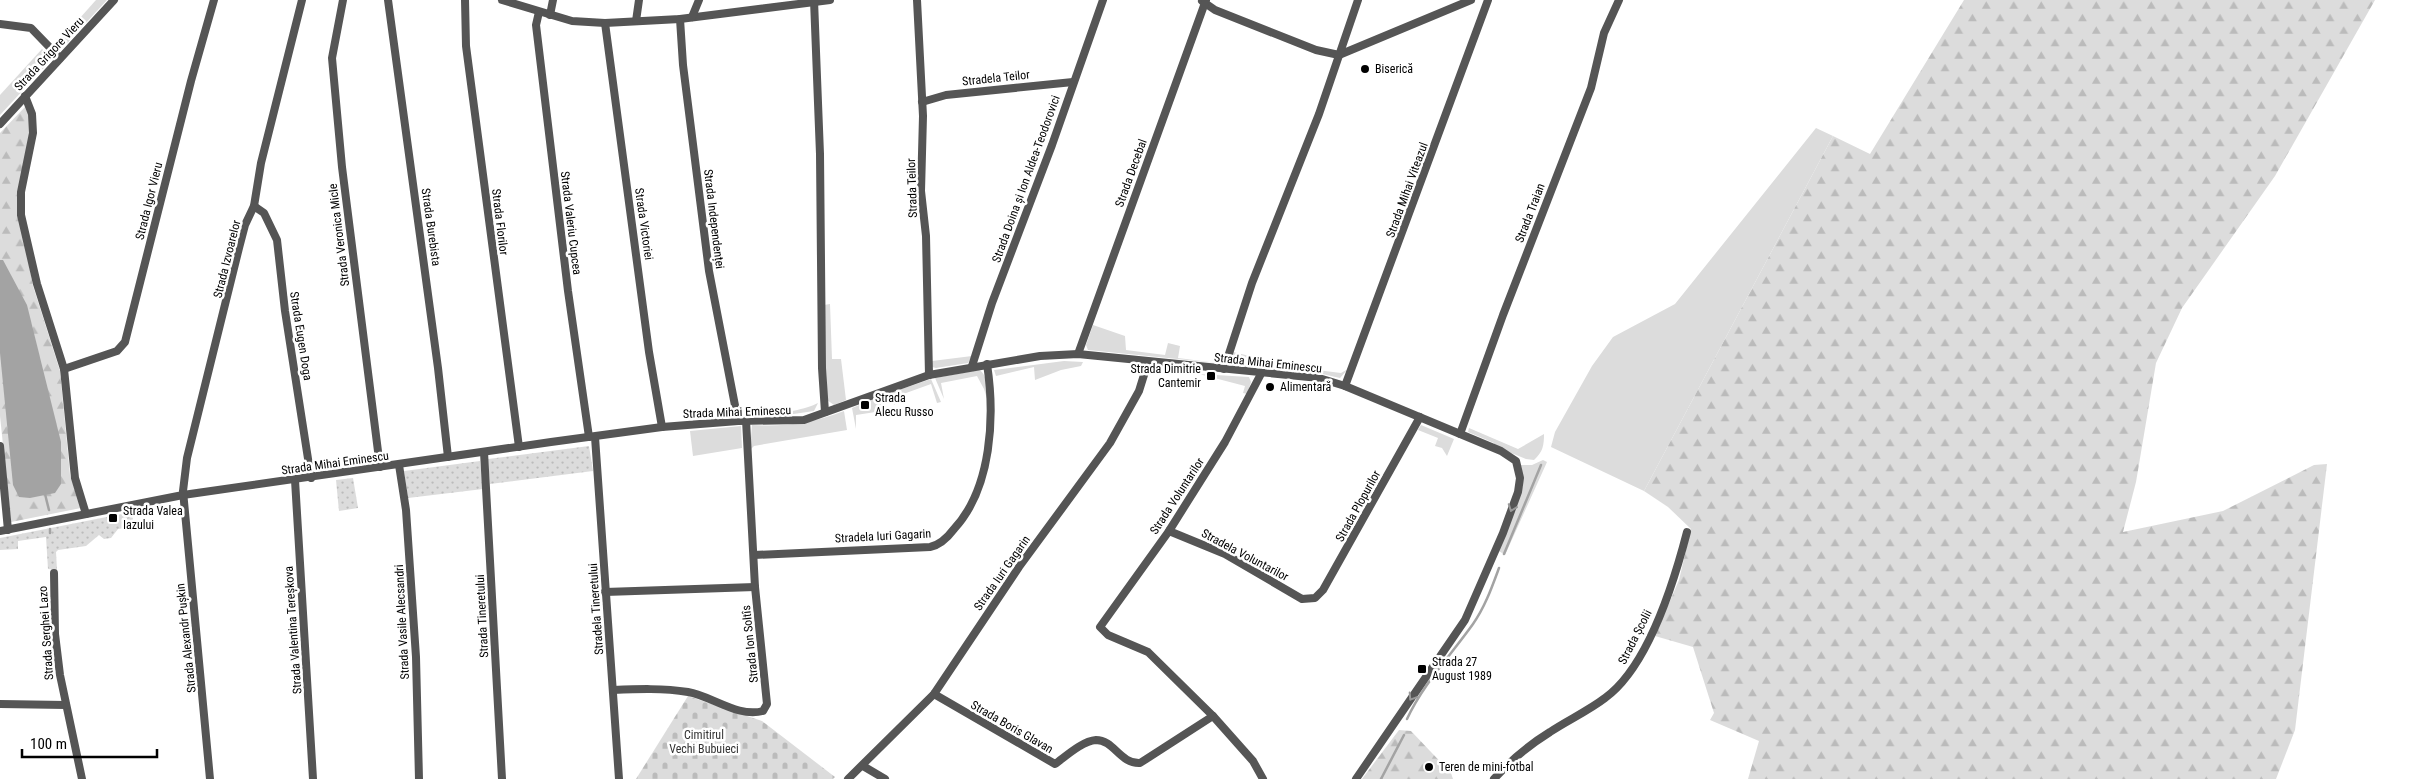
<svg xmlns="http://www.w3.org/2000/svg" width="2429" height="779" font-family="'Roboto Condensed',sans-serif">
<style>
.grass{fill:#dcdcdc}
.forest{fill:url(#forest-firs)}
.cemetery{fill:url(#cemetery-stones)}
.garden{fill:url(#garden-dots)}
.water{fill:#a3a3a3}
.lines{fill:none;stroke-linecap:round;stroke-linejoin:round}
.stream{stroke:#a3a3a3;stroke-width:2.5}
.street{stroke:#555;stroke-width:8}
.oneway{stroke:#999}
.poi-dot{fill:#000;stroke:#fff;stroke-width:2}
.labels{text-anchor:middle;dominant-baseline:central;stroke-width:5;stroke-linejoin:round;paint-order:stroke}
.street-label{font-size:12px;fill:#000;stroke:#fff}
.poi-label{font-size:12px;fill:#000;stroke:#fff;text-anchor:start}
.park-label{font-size:12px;fill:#333;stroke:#fff}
</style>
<defs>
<pattern id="forest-firs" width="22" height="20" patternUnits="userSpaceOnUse" patternTransform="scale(1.25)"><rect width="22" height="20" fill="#dcdcdc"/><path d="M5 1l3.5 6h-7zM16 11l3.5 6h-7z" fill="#bbb"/></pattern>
<pattern id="cemetery-stones" width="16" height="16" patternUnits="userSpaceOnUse" patternTransform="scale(1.25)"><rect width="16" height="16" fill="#dcdcdc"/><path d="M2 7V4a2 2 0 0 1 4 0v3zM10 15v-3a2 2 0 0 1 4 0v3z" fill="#bbb"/></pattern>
<pattern id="garden-dots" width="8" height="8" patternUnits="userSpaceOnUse" patternTransform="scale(1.25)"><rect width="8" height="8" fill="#dcdcdc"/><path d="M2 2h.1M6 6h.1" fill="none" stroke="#bbb" stroke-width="1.8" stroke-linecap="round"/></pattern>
</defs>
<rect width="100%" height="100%" fill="#fff"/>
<g class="grass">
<path d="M96,0H107L60,51L55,46Z"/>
<path d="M42,49L52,59L0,115V95Z"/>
<path d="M1816,128L1833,136L1644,491L1551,447L1555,432L1592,366L1613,337L1675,304Z"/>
<path d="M830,304L832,359H841L846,400L834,405L827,400L824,305Z"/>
<path d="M1093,325L1125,336L1126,350L1165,355L1168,343L1180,346L1178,358L1217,363L1088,350L1086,345Z"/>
<path d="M1233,352L1301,368L1341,373L1348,369L1340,378L1309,371L1232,364L1231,361Z"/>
<path d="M972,356L968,363L936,368L932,367V361Z"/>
<path d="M1064,361L1083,362L1081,366L1061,370L1035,380L1034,367L996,376L994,370Z"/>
<path d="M979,370C989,375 988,395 989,405L984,389L977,376L941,383L944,399L935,378Z"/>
<path d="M1199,374L1249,377L1251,382L1247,394L1243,393L1245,386Z"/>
<path d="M931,379L941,402L937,403L931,384L895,397L897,402L894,405L890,393Z"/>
<path d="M883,395L886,407H882V411L856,415V429L852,408Z"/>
<path d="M818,403L814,411L773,417L743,416L739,410C757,418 801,412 818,403Z"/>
<path d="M844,411L847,430L754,446L750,450L752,425C785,427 813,423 844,411Z"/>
<path d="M1421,425L1454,439L1447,456L1442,448L1435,446L1438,438L1418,430Z"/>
<path d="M741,426L742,448L693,456L690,431Z"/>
<path d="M1469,428L1518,449L1544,434C1544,445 1543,452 1534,460L1526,459L1494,446V443L1468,432Z"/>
<path d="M1543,460L1547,462L1505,555L1499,551L1523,485L1521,465H1532Z"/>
</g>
<g class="forest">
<path d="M1964,0H2375L2275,176L2182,308L2156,363L2136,482L2123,532L2223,511L2314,465L2327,464L2295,730L2276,779H1748L1759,741L1710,720L1714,713L1693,647L1655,636L1679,580L1691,529L1668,507L1644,491L1833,136L1870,154Z"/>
<path d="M25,107L30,118V130L19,213L33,286L60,371L70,475L81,508L11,522L0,416V133Z"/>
<path d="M1399,730L1411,731L1451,773L1453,779H1362Z"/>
</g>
<path class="cemetery" d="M688,696L762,721L835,777L833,779H636Z"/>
<g class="garden">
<path d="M589,446L593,471L490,484L488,459Z"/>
<path d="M480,461L483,489L408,498L404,471Z"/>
<path d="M353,478L358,508L339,511L336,480Z"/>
<path d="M132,512L134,527L118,529L111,538L104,539L99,535L86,546L58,550L56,552L57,570L48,569L46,537L18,541V549L0,550V538Z"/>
</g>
<path class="water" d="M0,260H3L27,305L61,442V484L55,493L30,498L19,497L13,485L0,353Z"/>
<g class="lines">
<g class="stream">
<path d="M45,494L49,510"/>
<path d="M50,529V533"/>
<path d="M1504,554L1541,465"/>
<path d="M1407,719C1423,684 1451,655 1473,624C1485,607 1492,587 1499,568"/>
<path d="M1381,779L1404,735"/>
</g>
<g class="street">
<path d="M343,0L332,58L342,167L380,467"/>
<path d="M388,0L438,368L448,457"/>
<path d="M465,0L466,46L519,447"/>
<path d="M502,0L572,21L605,23L680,19L830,0"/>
<path d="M814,0L820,154L822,368L825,412"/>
<path d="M917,0L923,116L921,191L926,236L929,375"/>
<path d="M1202,1L1215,10L1316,50L1339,55L1471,0"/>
<path d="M539,12L536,25L568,291L589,437"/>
<path d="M550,15L553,0"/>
<path d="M692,17L699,0"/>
<path d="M680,19L683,65L709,271L738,421"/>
<path d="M636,21L639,0"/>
<path d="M605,23L649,352L662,427"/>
<path d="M0,24L31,28L60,58"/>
<path d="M25,96L32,114L33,133L21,192V215L37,284L64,369L75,478L86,514"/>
<path d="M922,102L946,95L1073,82"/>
<path d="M0,124L114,0"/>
<path d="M254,206L264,213L277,240L285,311L311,478"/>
<path d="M1078,354L1206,0"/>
<path d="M972,366L992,303L1052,145L1103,0"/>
<path d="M64,369L117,351L125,342L191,81L214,0"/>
<path d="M1224,369L1252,283L1319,114L1358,0"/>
<path d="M1345,386L1488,0"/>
<path d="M1460,434L1503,315L1591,88L1604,33L1619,0"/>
<path d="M595,437L619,779"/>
<path d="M0,446L8,530"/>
<path d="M484,452L502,779"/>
<path d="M399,465L406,510L416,657L419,779"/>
<path d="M295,480L313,779"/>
<path d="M0,531L183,495L551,442L662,427L738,421L804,420L929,375L1040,356L1078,354L1319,378L1345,386L1501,451L1516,461L1520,478L1518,492L1503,533L1465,620L1356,779"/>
<path d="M1169,531L1225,554L1302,599L1315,598L1323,590L1420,417"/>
<path d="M754,555L930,547C940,545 948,537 954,529C992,488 995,416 987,364"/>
<path d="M54,573L55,634L60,675L82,779"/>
<path d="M605,592L755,587"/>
<path d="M613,690C638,689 663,688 688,692C712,696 738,718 763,711L767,704L755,587L746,420"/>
<path d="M934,694L1055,764C1065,757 1082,741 1096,740C1114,740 1120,764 1140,763L1213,716L1253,761L1263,779"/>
<path d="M0,704L66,705"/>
<path d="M1213,716L1148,652L1108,635L1100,627L1169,531L1225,442L1262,372"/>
<path d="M863,766L885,779"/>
<path d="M210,779L183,491L187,458L239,248L245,225L254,206L261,163L302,0"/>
<path d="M848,779L934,694L1019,567L1110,443L1139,391L1148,362"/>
<path d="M1494,779C1510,761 1529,745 1550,732C1568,720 1588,711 1605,698C1648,667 1674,582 1687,532"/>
</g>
</g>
<defs><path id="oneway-chevron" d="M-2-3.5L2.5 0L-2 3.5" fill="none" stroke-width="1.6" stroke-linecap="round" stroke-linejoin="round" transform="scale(1.25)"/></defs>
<g class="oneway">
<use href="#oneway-chevron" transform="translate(1512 508) rotate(110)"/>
<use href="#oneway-chevron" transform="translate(1412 697) rotate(123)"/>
</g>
<g class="poi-dot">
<circle cx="1365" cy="69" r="5"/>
<rect x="1206" y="371" width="10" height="10" rx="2.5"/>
<circle cx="1270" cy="387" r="5"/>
<rect x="860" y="400" width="10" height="10" rx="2.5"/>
<rect x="108" y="513" width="10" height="10" rx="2.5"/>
<rect x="1417" y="664" width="10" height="10" rx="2.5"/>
<circle cx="1429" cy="767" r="5"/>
</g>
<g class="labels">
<g class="street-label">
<text transform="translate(49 54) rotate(-47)">Strada Grigore Vieru</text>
<text transform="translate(996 78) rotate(-6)">Stradela Teilor</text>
<text transform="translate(1131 173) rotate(-70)">Strada Decebal</text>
<text transform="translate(1026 179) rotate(-70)">Strada Doina și Ion Aldea-Teodorovici</text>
<text transform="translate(912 188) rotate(-92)">Strada Teilor</text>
<text transform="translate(1407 190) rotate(-70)">Strada Mihai Viteazul</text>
<text transform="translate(149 201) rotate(-76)">Strada Igor Vieru</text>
<text transform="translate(1530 213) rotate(-69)">Strada Traian</text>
<text transform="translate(714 219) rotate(83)">Strada Independenței</text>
<text transform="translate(500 222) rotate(83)">Strada Florilor</text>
<text transform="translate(571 223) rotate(83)">Strada Valeriu Cupcea</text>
<text transform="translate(644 224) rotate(82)">Strada Victoriei</text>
<text transform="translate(431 227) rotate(82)">Strada Burebista</text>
<text transform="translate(339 235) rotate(-97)">Strada Veronica Micle</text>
<text transform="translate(227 259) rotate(-76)">Strada Izvoarelor</text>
<text transform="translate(301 336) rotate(81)">Strada Eugen Doga</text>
<text transform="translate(1268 363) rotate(6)">Strada Mihai Eminescu</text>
<text transform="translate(737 412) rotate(-2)">Strada Mihai Eminescu</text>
<text transform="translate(335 463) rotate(-8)">Strada Mihai Eminescu</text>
<text transform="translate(1177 496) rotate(-57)">Strada Voluntarilor</text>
<text transform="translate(1358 506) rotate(-61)">Strada Plopurilor</text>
<text transform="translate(883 536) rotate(-3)">Stradela Iuri Gagarin</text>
<text transform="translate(1245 555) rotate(28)">Stradela Voluntarilor</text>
<text transform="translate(1002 573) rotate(-55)">Strada Iuri Gagarin</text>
<text transform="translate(596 609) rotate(-94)">Stradela Tineretului</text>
<text transform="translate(482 616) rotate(-93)">Strada Tineretului</text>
<text transform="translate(402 622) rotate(-93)">Strada Vasile Alecsandri</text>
<text transform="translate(293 630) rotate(-94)">Strada Valentina Tereșkova</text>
<text transform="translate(46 633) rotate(-94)">Strada Serghei Lazo</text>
<text transform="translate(1635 637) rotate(-63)">Strada Școlii</text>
<text transform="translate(186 638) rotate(-96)">Strada Alexandr Pușkin</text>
<text transform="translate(750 644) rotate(-96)">Strada Ion Soltîs</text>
<text transform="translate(1012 727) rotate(30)">Strada Boris Glavan</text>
</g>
<g class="poi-label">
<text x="1375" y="69">Biserică</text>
<text x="1201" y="369" text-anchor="end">Strada Dimitrie<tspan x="1201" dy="14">Cantemir</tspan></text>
<text x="1280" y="387">Alimentară</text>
<text x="875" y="398">Strada<tspan x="875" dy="14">Alecu Russo</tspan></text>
<text x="123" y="511">Strada Valea<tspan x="123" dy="14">Iazului</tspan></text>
<text x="1432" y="662">Strada 27<tspan x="1432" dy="14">August 1989</tspan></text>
<text x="1439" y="767">Teren de mini-fotbal</text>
</g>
<g class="park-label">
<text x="704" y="735">Cimitirul<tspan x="704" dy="14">Vechi Bubuieci</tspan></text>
</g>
</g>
<path d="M22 749v8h135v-8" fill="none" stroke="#000000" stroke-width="2.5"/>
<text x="30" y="749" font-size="15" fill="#000000" stroke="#ffffff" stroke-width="4" paint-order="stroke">100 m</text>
</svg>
